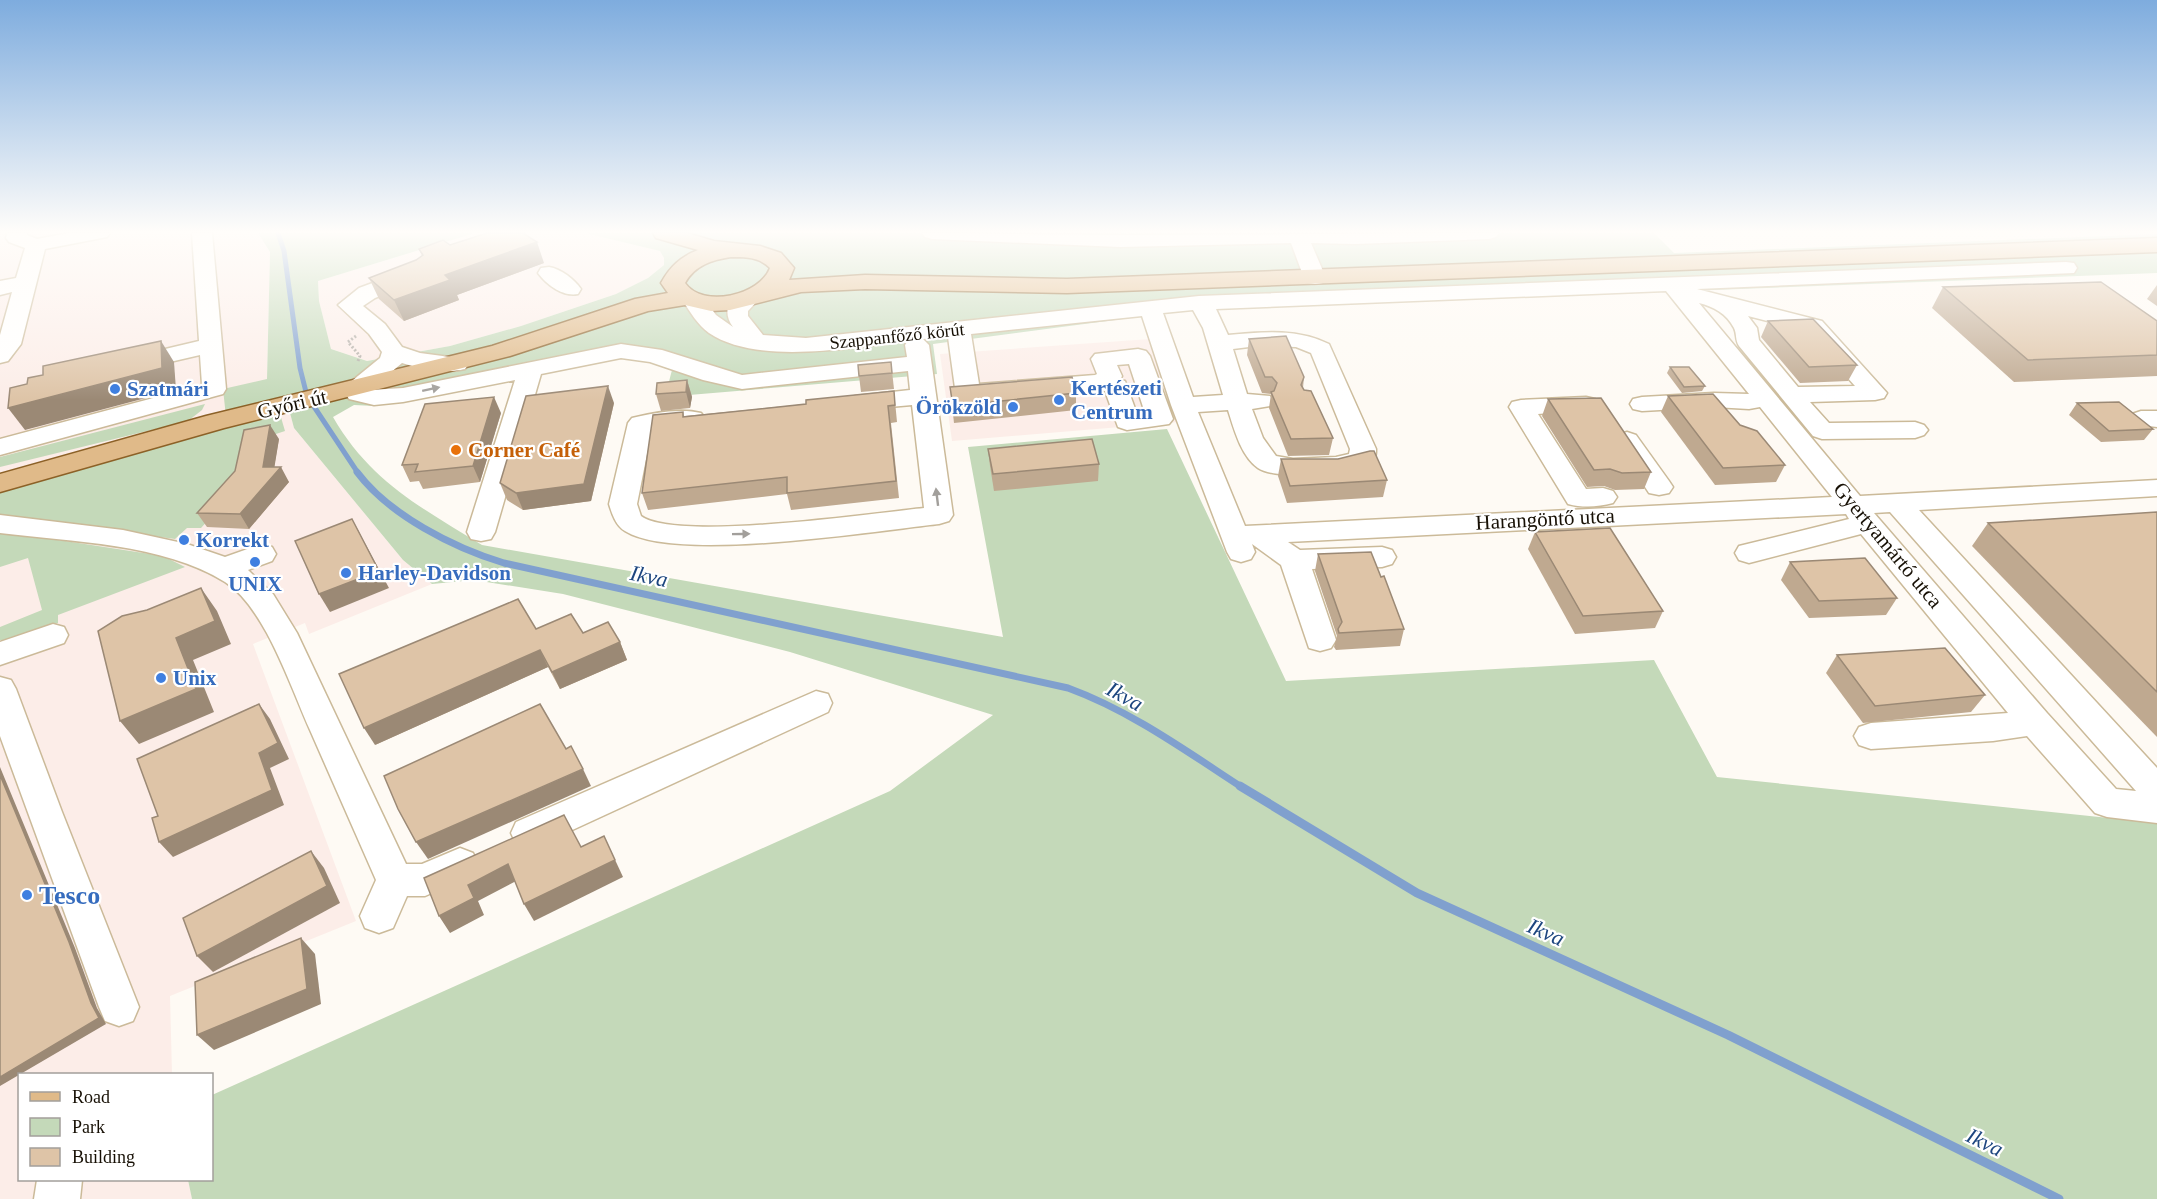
<svg xmlns="http://www.w3.org/2000/svg" width="2157" height="1199" font-family="'Times New Roman',serif">
<style>
.commercial{fill:#fcede8}
.green{fill:#c4d9b9}
.lines{fill:none;stroke-linecap:round;stroke-linejoin:round}
.stream-far2{stroke:#80a0ce;stroke-width:5}
.stream-far1{stroke:#80a0ce;stroke-width:7}
.stream{stroke:#80a0ce;stroke-width:9}
.minor-casing{stroke:#cbba99;stroke-width:3}
.major-casing{stroke:#8c6127;stroke-width:3}
.path{stroke:#b4afa8;stroke-width:3;stroke-dasharray:2 2;stroke-linecap:butt}
.minor{fill:#fff;fill-rule:evenodd}
.major{fill:#e0ba89;fill-rule:evenodd}
.wall{fill:#bfa990}
.shaded-wall{fill:#9b8975}
.building{fill:#dec4a7;stroke:#9b8975;stroke-width:1.5}
.oneway{fill:#a29f9b}
.shop-dot{fill:#3f7fe0;stroke:#fff;stroke-width:2}
.food-dot{fill:#e8710a;stroke:#fff;stroke-width:2}
.labels{text-anchor:middle;dominant-baseline:central;stroke-width:4.5;stroke-linejoin:round;paint-order:stroke}
.far-street-label{font-size:18px;fill:#171005;stroke:#fff}
.shop-label{font-size:21px;font-weight:bold;fill:#366cbe;stroke:#fff;text-anchor:start}
.street-label{font-size:21px;fill:#171005;stroke:#fff}
.food-label{font-size:21px;font-weight:bold;fill:#c56008;stroke:#fff;text-anchor:start}
.water-label{font-size:22px;font-style:italic;fill:#1d467f;stroke:#fff}
.near-shop-label{font-size:26px;font-weight:bold;fill:#366cbe;stroke:#fff;text-anchor:start}
</style>
<rect width="100%" height="100%" fill="#fefaf4"/>
<g class="commercial">
<path d="M0,233H258L270,252L267,379L279,414L290,413L294,428L403,560L432,584L309,634L305,623L253,644L356,921L170,996L172,1074H20V1180H188L192,1199H0Z"/>
<path d="M475,233H585L660,251L664,258V265L648,278L616,294L521,326L450,346L367,361L331,349L319,301L318,281Z"/>
<path d="M1150,339L1180,422L952,441L940,354Z"/>
</g>
<g class="green">
<path d="M258,233H475L318,281L319,301L331,349L367,361L450,346L521,326L616,294L648,278L664,265V258L660,251L585,233H1654L1674,253L2157,234V273L1216,309L1176,312L933,344L937,374L665,397L673,366L627,356L375,406L354,405L333,417C370,481 420,507 482,545L1003,637L968,447L1167,429L1286,681L1654,660L1717,777L2157,823V1199H192L188,1180H212V1095L890,791L993,715L790,652L563,594L474,580L432,584L403,560L294,428L290,413L280,414L285,431L246,444L244,481L201,528H187L175,539L0,515V491L227,426L223,389L267,379L270,252Z"/>
<path d="M205,404L202,410L188,421L0,467V457Z"/>
<path d="M0,531L163,556L185,567L58,615V623L5,642L0,640V627L42,610L28,558L0,567Z"/>
</g>
<g class="lines">
<path class="stream-far2" d="M278,233L284,251L300,368L307,396L358,473"/>
<path class="stream-far1" d="M357,472C389,515 454,548 504,563L1068,688C1131,711 1186,751 1243,788"/>
<path class="stream" d="M1240,786L1417,893L1728,1035L2059,1199"/>
<g class="minor-casing">
<g id="minor">
<path d="M7,233H27V235L37,239L69,233H110L107,237L45,249L21,344L8,361L0,363V335L12,292L0,295V281L16,278L25,248L9,242L6,238Z"/>
<path d="M192,233H212L226,389L223,394L0,455V439L202,385L200,355L131,371L123,369L119,364L123,359L199,341Z"/>
<path d="M922,233L1120,235L1499,233L1496,237L1489,239L1355,244L1311,243L1326,278L1323,283L1315,284L1307,283L1304,278L1291,243L1120,247L932,239L925,237Z"/>
<path d="M2066,262L2074,263L2077,268L2074,273L1697,289L1822,321L1887,393L1884,398L1875,400L1810,402L1829,423L1915,422L1924,425L1928,430L1924,435L1915,438L1822,439L1813,436L1739,346C1735,340 1737,334 1734,328C1726,313 1714,307 1699,303L1860,496L2157,480V496L1919,510L2157,768V823L2107,817L2095,813L2027,736L1993,741L1871,749L1859,745L1854,736L1859,727L1871,723L2008,713L1861,534L1749,563L1739,560L1735,553L1739,546L1849,519L1846,514L1288,542L1300,550L1382,547L1392,550L1396,557L1392,564L1382,567L1312,569L1336,640L1331,648L1320,651L1309,648L1281,565L1252,544L1255,552L1251,559L1241,562L1231,559L1227,552L1171,405L1142,316L971,334L979,384L1095,375L1097,374L1091,359L1095,354L1138,349L1146,351L1150,356L1173,419L1169,424L1127,430L1118,427L1105,391L1101,389L980,399L958,393L955,388L948,337L923,339L929,345L953,515L949,521L939,524C875,531 675,563 625,531C616,526 612,514 609,504L628,423L632,418C652,413 681,408 701,413L705,418L701,423L652,429L637,504L641,516C676,542 874,513 924,508L912,405L856,410L847,408L844,403L847,398L856,396L910,390L908,371L742,389L703,380L650,362L621,358L541,374L495,532L491,539L481,541L471,539L467,532L515,380L403,402L374,405L349,399L342,389L380,358L382,352L369,334L338,305L359,288L413,268L421,269L424,274L421,279L375,298L363,306L385,324L402,347L420,353L465,359L469,364L465,369C447,374 420,369 402,363L370,390L403,388L621,344L662,350L742,375L907,357L905,345L908,341C853,347 758,366 709,333C698,325 690,312 683,301L686,296L694,294L702,296L716,315L733,327C718,307 736,288 757,293L760,298L748,311V316L763,335L806,338L1199,296ZM1666,291L1749,394L1714,393L1642,397L1633,399L1630,404L1633,409L1642,411L1714,407L1749,409L1760,407L1832,497L1245,526L1198,412L1228,410C1234,429 1241,456 1258,468C1275,480 1358,477 1372,462C1376,458 1376,454 1376,449L1329,344C1296,328 1263,332 1228,335L1216,309ZM1193,310L1203,328L1223,395L1193,397L1163,313ZM1748,316L1806,331L1855,386L1798,387L1759,340L1757,328ZM1257,346L1296,347L1311,353L1350,449L1349,454L1336,457L1293,459L1276,456L1263,438L1252,409L1270,406L1273,401L1270,396L1247,394L1233,349ZM1129,364L1145,413L1137,414L1125,381L1120,380L1122,376L1117,365ZM1890,512L2136,791L2116,789L2047,713L1874,513Z"/>
<path d="M549,267C561,269 574,279 581,289L578,294C563,297 547,285 538,273L541,268Z"/>
<path d="M1586,397L1595,399L1598,404L1595,409L1538,414L1586,489L1603,488L1613,491L1617,497L1613,503C1598,507 1583,508 1568,504L1509,407L1512,402L1521,400Z"/>
<path d="M2141,411H2157V427L2132,424L2128,419L2132,414Z"/>
<path d="M1627,432L1636,435L1669,481L1673,487L1669,493L1659,495L1649,493L1614,440L1618,435Z"/>
<path d="M0,515L123,530L187,544L225,557L262,544L272,547L276,554L272,561L248,570L273,594L297,633L406,864H422L460,848L473,853L478,864L473,875L425,896H407L393,928L379,933L365,928L360,916L376,880C354,830 332,780 310,730C291,688 265,607 225,582C163,543 71,542 0,533Z"/>
<path d="M53,624L64,627L68,635L64,643L0,665V642Z"/>
<path d="M0,677L11,680L16,689L62,812L139,1007L133,1021L119,1026L105,1021L99,1007L0,736Z"/>
<path d="M816,691L828,694L832,703L828,712L542,844L529,848L516,844L511,833L516,822Z"/>
<path d="M37,1180H82L80,1199H34Z"/>
</g>
</g>
<g class="major-casing">
<path id="major" d="M653,233H687L714,241L760,246L781,253L794,268L789,280L865,275L1067,279L2157,238V252L1067,293L865,289L801,292L730,310L711,311L685,305L648,311L510,356L224,428L0,492V474L206,416L492,346L635,299L668,293L661,283C670,267 680,257 698,250L656,238ZM731,257C746,257 759,257 770,268C760,295 703,309 685,283C695,265 712,260 731,257Z"/>
</g>
<path class="path" d="M356,336L348,342L360,356L358,361"/>
<use href="#minor" class="minor"/>
<use href="#major" class="major"/>
</g>
<g class="wall">
<path d="M450,245L544,263L457,295L459,300L404,321L379,299L369,278L416,260L422,256L419,249Z"/>
<path d="M2157,285V306L2147,299Z"/>
<path d="M1943,287L2157,321V376L2014,382L1932,308Z"/>
<path d="M1768,321L1857,365L1848,381L1800,383L1761,337Z"/>
<path d="M1249,339L1304,377L1303,388L1333,438L1329,455L1288,456L1269,408L1271,394L1262,393L1247,355Z"/>
<path d="M891,362L894,389L861,392L859,376Z"/>
<path d="M1670,367L1705,386L1702,391L1682,393L1667,373Z"/>
<path d="M687,380L692,397L690,408L661,411L656,394Z"/>
<path d="M950,387L1076,393V410L954,423Z"/>
<path d="M894,391L897,422L891,423L899,498L791,510L787,494L648,510L642,493L683,412L684,416L806,404Z"/>
<path d="M1668,396L1740,425L1785,465L1776,482L1715,485L1661,412Z"/>
<path d="M1548,399L1651,472L1644,489L1615,490L1604,486L1587,487L1542,416Z"/>
<path d="M614,403L591,501L523,510L507,500L500,483Z"/>
<path d="M2077,403L2153,429L2144,440L2101,442L2069,415Z"/>
<path d="M501,413L480,482L423,489L419,481L410,482L402,465Z"/>
<path d="M279,439L274,467L289,482L249,529L207,527L197,513Z"/>
<path d="M988,449L1099,464L1098,481L994,491L990,466Z"/>
<path d="M1281,459L1387,480L1383,497L1287,503L1278,476Z"/>
<path d="M2157,512V737L1972,546L1988,523Z"/>
<path d="M1535,532L1663,611L1655,628L1575,634L1528,549Z"/>
<path d="M1318,554L1381,577L1404,629L1400,646L1336,650L1334,647L1337,636L1315,571Z"/>
<path d="M1790,562L1897,598L1886,615L1809,618L1781,580Z"/>
<path d="M536,629L583,633L620,642L627,660L560,689L548,667L375,745Z"/>
<path d="M1837,655L1985,695L1971,712L1863,723L1826,673Z"/>
</g>
<g class="shaded-wall">
<path d="M537,242L544,263L457,295L459,300L404,321L394,300L445,275Z"/>
<path d="M161,341L174,362L176,390L25,430L8,408Z"/>
<path d="M687,380L692,397L690,408L686,392Z"/>
<path d="M608,386L614,403L591,501L523,510L516,493Z"/>
<path d="M494,397L501,413L480,482L473,466Z"/>
<path d="M270,425L279,439L273,476L281,467L289,482L249,529L240,514L263,467Z"/>
<path d="M352,519L389,588L330,612L319,594Z"/>
<path d="M201,588L217,611L231,644L193,660L214,712L139,744L120,721L176,638Z"/>
<path d="M620,642L627,660L560,689L552,672Z"/>
<path d="M540,650L548,667L375,745L364,728Z"/>
<path d="M259,704L270,719L289,759L270,768L284,805L173,857L159,842L259,753Z"/>
<path d="M0,767L75,948L97,1008L106,1024L0,1086V1077L91,1003L0,775Z"/>
<path d="M583,769L591,786L428,859L416,842Z"/>
<path d="M604,836L623,877L534,921L524,904Z"/>
<path d="M311,851L324,868L340,903L213,972L197,956Z"/>
<path d="M508,864L518,880L478,901L484,915L450,933L439,916L468,885Z"/>
<path d="M301,938L315,954L321,1004L214,1050L197,1035Z"/>
</g>
<g class="building">
<path d="M487,233H523L537,242L445,275L450,280L394,300L369,278L416,260L423,255L419,249L443,240L450,245Z"/>
<path d="M2101,282L2157,321V355L2028,360L1943,287Z"/>
<path d="M1813,319L1857,365L1809,367L1768,321Z"/>
<path d="M1286,336L1304,377L1301,385L1304,390L1311,391L1333,438L1291,439L1271,392L1274,391L1277,383L1272,377H1265L1249,339Z"/>
<path d="M161,341L162,368L8,408L10,388L27,384L28,378L43,375V366Z"/>
<path d="M891,362L892,373L859,376L858,365Z"/>
<path d="M1670,367H1689L1705,386L1684,387Z"/>
<path d="M1072,377L1076,393L953,406L950,387Z"/>
<path d="M687,380L686,392L656,394L657,383Z"/>
<path d="M608,386L584,484L516,493L500,483L526,396Z"/>
<path d="M894,391L895,405L888,406L896,481L787,493V477L642,493L653,415L683,412V417L806,404V400Z"/>
<path d="M1713,394L1740,425L1757,431L1785,465L1723,468L1668,396Z"/>
<path d="M494,397L473,466L415,472L418,464L402,465L425,404Z"/>
<path d="M1601,398L1651,472L1622,473L1610,469L1594,470L1548,399Z"/>
<path d="M2119,402L2153,429L2109,431L2077,403Z"/>
<path d="M270,425L263,467H281L240,514L197,513L235,471L244,430Z"/>
<path d="M1092,439L1099,464L993,474L988,449Z"/>
<path d="M1370,451H1374L1387,480L1290,486L1281,459H1338Z"/>
<path d="M2157,512V692L1988,523Z"/>
<path d="M352,519L379,571L319,594L295,541Z"/>
<path d="M1610,528L1663,611L1583,616L1535,532Z"/>
<path d="M1371,552L1381,577L1384,576L1404,629L1339,633L1338,629L1342,622L1318,554Z"/>
<path d="M1865,558L1897,598L1819,601L1790,562Z"/>
<path d="M201,588L215,621L176,638L196,689L120,721L98,631L122,616L147,610Z"/>
<path d="M518,599L536,629L571,614L583,633L608,622L620,642L552,672L540,650L364,728L339,674Z"/>
<path d="M1945,648L1985,695L1875,706L1837,655Z"/>
<path d="M259,704L278,743L259,753L272,790L159,842L152,818L158,816L137,759Z"/>
<path d="M540,704L566,749L571,746L583,769L416,842L398,809L384,776Z"/>
<path d="M0,775L69,942L91,1003L99,1018L0,1077Z"/>
<path d="M564,815L581,847L604,836L615,860L524,904L508,864L468,885L474,898L439,916L424,878Z"/>
<path d="M311,851L327,886L197,956L183,918Z"/>
<path d="M301,938L307,989L197,1035L195,982Z"/>
</g>
<defs><path id="oneway-solid" d="M-6-.8H1V-3.2L6.5 0L1 3.2V.8H-6Z" transform="scale(1.5)"/></defs>
<g class="oneway">
<use href="#oneway-solid" transform="translate(431 389) rotate(-12)"/>
<use href="#oneway-solid" transform="translate(937 497) rotate(-97)"/>
<use href="#oneway-solid" transform="translate(741 534) rotate(-1)"/>
</g>
<linearGradient id="sky" x2="0" y2="1"><stop stop-color="#7eacde"/><stop offset="0.58" stop-color="#fffdfa"/><stop offset="1" stop-color="#fffdfa" stop-opacity="0"/></linearGradient>
<rect width="2157" height="400" fill="url(#sky)"/>
<g class="shop-dot">
<circle cx="115" cy="389" r="6"/>
<circle cx="1059" cy="400" r="6"/>
<circle cx="1013" cy="407" r="6"/>
<circle cx="184" cy="540" r="6"/>
<circle cx="255" cy="562" r="6"/>
<circle cx="346" cy="573" r="6"/>
<circle cx="161" cy="678" r="6"/>
<circle cx="27" cy="895" r="6"/>
</g>
<circle class="food-dot" cx="456" cy="450" r="6"/>
<g class="labels">
<g class="far-street-label">
<text transform="translate(897 336) rotate(-6)">Szappanfőző körút</text>
</g>
<g class="shop-label">
<text x="1071" y="388">Kertészeti<tspan x="1071" dy="24">Centrum</tspan></text>
<text x="127" y="389">Szatmári</text>
<text x="1001" y="407" text-anchor="end">Örökzöld</text>
<text x="196" y="540">Korrekt</text>
<text x="358" y="573">Harley-Davidson</text>
<text x="255" y="584" text-anchor="middle">UNIX</text>
<text x="173" y="678">Unix</text>
</g>
<g class="street-label">
<text transform="translate(292 404) rotate(-13)">Győri út</text>
<text transform="translate(1545 519) rotate(-3)">Harangöntő utca</text>
<text transform="translate(1888 545) rotate(50)">Gyertyamártó utca</text>
</g>
<g class="food-label">
<text x="468" y="450">Corner Café</text>
</g>
<g class="water-label">
<text transform="translate(649 576) rotate(12)">Ikva</text>
<text transform="translate(1125 696) rotate(29)">Ikva</text>
<text transform="translate(1546 932) rotate(24)">Ikva</text>
<text transform="translate(1985 1142) rotate(26)">Ikva</text>
</g>
<g class="near-shop-label">
<text x="39" y="895">Tesco</text>
</g>
</g>
<rect x="18" y="1073" width="195" height="108" fill="#ffffff" stroke="#a29f9b" stroke-width="1.5"/>
<rect x="30" y="1092" width="30" height="9" fill="#e0ba89" stroke="#a29f9b" stroke-width="1.5"/>
<text x="72" y="1103" font-size="18" fill="#171005">Road</text>
<rect x="30" y="1118" width="30" height="18" fill="#c4d9b9" stroke="#a29f9b" stroke-width="1.5"/>
<text x="72" y="1133" font-size="18" fill="#171005">Park</text>
<rect x="30" y="1148" width="30" height="18" fill="#dec4a7" stroke="#a29f9b" stroke-width="1.5"/>
<text x="72" y="1163" font-size="18" fill="#171005">Building</text>
</svg>
